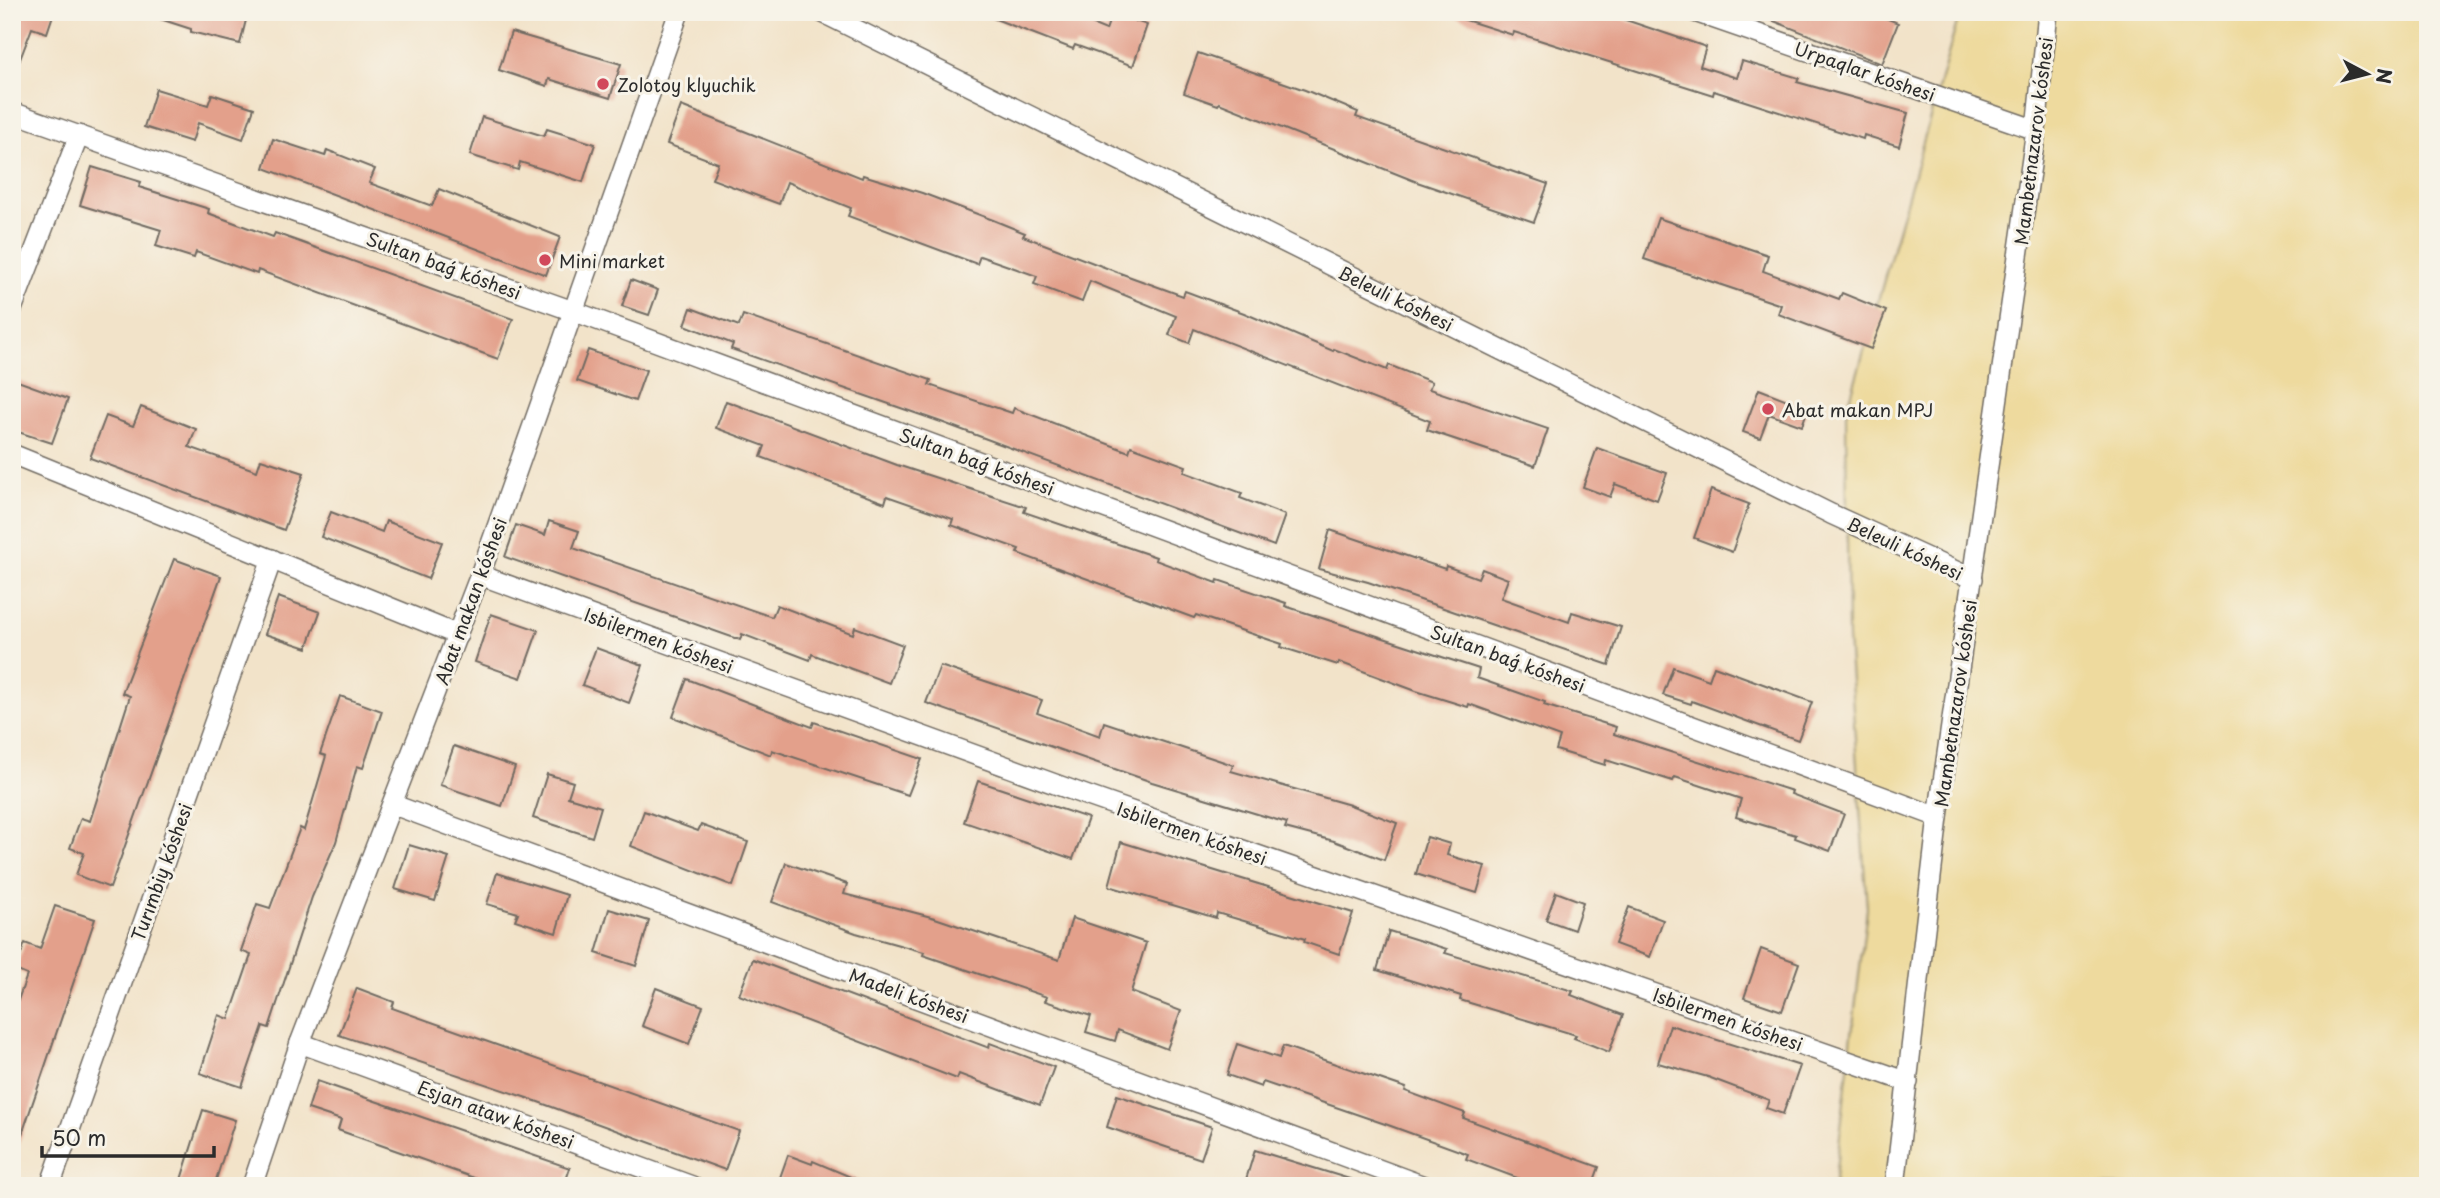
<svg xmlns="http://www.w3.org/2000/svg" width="2440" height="1198" font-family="'Playpen Sans',sans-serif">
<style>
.sand{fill:#eeda9e;stroke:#8c8264;stroke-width:2}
.building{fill:#e3a08b}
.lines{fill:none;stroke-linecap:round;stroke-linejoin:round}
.street-casing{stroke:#716b62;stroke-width:22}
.street{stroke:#fff;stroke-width:19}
.poi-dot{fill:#d1495b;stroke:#f7f3e8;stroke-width:2.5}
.labels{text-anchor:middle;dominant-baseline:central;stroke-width:6;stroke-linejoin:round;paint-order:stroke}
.street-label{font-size:18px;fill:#2b2b2b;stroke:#f7f3e8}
.poi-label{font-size:18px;fill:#2b2b2b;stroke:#f7f3e8;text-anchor:start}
</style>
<rect width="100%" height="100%" fill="#f7f3e8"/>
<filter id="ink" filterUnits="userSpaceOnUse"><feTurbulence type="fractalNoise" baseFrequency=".0143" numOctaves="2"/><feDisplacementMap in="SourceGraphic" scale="14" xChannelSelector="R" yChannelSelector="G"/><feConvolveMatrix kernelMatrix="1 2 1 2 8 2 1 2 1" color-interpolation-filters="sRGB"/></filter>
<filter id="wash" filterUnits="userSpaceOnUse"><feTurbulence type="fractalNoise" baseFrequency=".00686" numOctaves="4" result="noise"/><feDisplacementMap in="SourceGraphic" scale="28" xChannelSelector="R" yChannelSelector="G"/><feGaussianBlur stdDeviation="1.57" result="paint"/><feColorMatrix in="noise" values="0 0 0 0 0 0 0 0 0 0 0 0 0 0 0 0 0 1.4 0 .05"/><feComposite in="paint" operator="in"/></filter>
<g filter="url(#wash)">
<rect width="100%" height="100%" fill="#f2e3c9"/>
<path class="sand" d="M1960,12H2428V1186H1834L1867,908L1848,638L1846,414Z"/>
<g id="blocks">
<g class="building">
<path d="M12,12H54L47,33L32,28L14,75Z"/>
<path d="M152,12H248L240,44L191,32V29L151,16Z"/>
<path d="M985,12H1062L1106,30L1112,13L1147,25L1133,66L1075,45L1073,49L985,15Z"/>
<path d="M1454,12H1585L1600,17L1602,12L1706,47L1700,66L1737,78L1742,61L1799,78L1797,82L1908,113L1899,146L1864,135L1863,139L1714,91L1713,95L1514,32L1513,35L1453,16Z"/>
<path d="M1751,12H1871L1898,23L1882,64Z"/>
<path d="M511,32L621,64L610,98L549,79L547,86L499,70Z"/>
<path d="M1198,53L1305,90L1358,112L1356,117L1548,184L1534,222L1417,182L1219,103L1218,105L1184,93Z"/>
<path d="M156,89L208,105L212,94L254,108L243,139L198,123L192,142L144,127Z"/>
<path d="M681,106L862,178L863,175L922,193L993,220L1025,233L1023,236L1117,272L1183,296L1185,291L1244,313L1333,351L1334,349L1387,370L1389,365L1432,382L1429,389L1548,429L1535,466L1427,430L1430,421L1194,329L1189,343L1169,335L1176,316L1090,281L1082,302L1034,284L1037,276L980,256L977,264L848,216L851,208L787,182L779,204L712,179L718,163L667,144Z"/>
<path d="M482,117L544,136L547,129L595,144L583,182L520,162L518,170L470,155Z"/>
<path d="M273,139L325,156L327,150L375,169L369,183L432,206L439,189L560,237L546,275L264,168Z"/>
<path d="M92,167L141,182L139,187L209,209L208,213L273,237L275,233L513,319L498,359L258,270L257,274L196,252L194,258L156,246L161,230L80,205Z"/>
<path d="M1658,218L1768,255L1763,271L1839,299L1842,293L1886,311L1871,349L1778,314L1781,305L1644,259Z"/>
<path d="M631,280L658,290L649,315L622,306Z"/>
<path d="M691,308L739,326L743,315L931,380L929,385L1012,413L1014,408L1129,452L1131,446L1186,466L1184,472L1242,493L1240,498L1285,515L1274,546L941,422L731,349L733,344L685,325Z"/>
<path d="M588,350L646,370L635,401L577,381Z"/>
<path d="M12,379L68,399L52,443L12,430Z"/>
<path d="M1759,389L1808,408L1802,426L1769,414L1760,438L1743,432Z"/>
<path d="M726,401L897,465L1026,507L1024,512L1156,557L1155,560L1217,583L1218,580L1286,603L1285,606L1479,669L1477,678L1545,702L1544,705L1616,727L1614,734L1792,791L1791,794L1844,814L1830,851L1795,838L1796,835L1736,817L1741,799L1675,777L1673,781L1606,760L1605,765L1556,750L1560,737L1469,704L1468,707L1416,691L1339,662L1338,665L1281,647L1282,644L1196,615L1194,618L1017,553L1019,549L951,525L953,519L887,496L885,503L761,457L765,446L716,428Z"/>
<path d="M141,407L196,429L189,447L257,471L261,459L304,473L284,530L90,458L106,416L133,426Z"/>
<path d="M1597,448L1667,473L1657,500L1615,484L1610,497L1583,487Z"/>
<path d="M1711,490L1749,504L1732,552L1694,538Z"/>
<path d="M331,512L382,532L386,521L442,542L428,579L321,537Z"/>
<path d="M549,521L579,531L573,548L772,617L777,605L853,634L855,627L903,645L889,683L812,654L810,660L742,634L740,640L505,557L516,525L545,535Z"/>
<path d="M1330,530L1445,569L1446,566L1478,578L1482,569L1508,579L1501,598L1569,622L1572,612L1621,627L1609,665L1368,582L1319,569Z"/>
<path d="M174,559L221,576L110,888L76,875L84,853L70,848L81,818L90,821L130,696L122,693Z"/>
<path d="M278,597L320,612L307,648L265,634Z"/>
<path d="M491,614L538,630L521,678L475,662Z"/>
<path d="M596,648L643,665L629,703L582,685Z"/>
<path d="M940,666L1042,700L1037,713L1100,736L1104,722L1233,765L1231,771L1350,805L1397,823L1384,860L1334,841L1285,828L1287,823L1152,782L926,703Z"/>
<path d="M1714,666L1812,702L1798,740L1692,701L1691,704L1663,695L1673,667L1709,680Z"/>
<path d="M687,679L812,727L814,722L922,759L908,795L772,750L771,755L673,717Z"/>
<path d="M340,696L382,711L363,768L357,766L336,842L312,897L269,1028L263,1026L242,1087L200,1073L219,1015L229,1019L251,955L241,951L257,904L270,908L300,828L304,830L326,756L320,754Z"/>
<path d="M454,746L515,767L502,806L440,785Z"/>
<path d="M547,774L573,782L568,797L601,807L592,837L533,818Z"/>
<path d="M978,781L1088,818L1073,859L964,822Z"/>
<path d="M644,811L698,831L701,825L748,842L733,886L631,846Z"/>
<path d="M1427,837L1450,844L1447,855L1485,866L1477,893L1416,874Z"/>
<path d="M1121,842L1353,913L1339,954L1304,942L1305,939L1217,913L1216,918L1109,886Z"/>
<path d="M409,845L449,857L435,901L395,889Z"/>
<path d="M786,863L847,884L844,894L935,918L1059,960L1072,918L1146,943L1131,992L1181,1011L1167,1049L1118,1030L1115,1041L1086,1032L1091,1016L1045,1001L1047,997L923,955L924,952L856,933L772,902Z"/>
<path d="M497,873L567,895L556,933L515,920L518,913L487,904Z"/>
<path d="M1556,892L1583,902L1574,930L1546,920Z"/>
<path d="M55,906L95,919L16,1152L12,1151V1017L27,975L15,970L25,943L40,949Z"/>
<path d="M1629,907L1663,920L1650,957L1615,944Z"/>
<path d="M609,909L649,921L636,966L596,953Z"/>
<path d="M1389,931L1447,949L1445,953L1573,991L1571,995L1623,1015L1609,1052L1574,1038L1576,1035L1460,1000L1461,996L1377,970Z"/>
<path d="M1761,949L1799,963L1782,1011L1744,998Z"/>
<path d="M753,959L989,1048L990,1043L1054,1067L1040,1105L959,1074L957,1079L739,995Z"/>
<path d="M357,988L394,1002L392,1008L739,1131L725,1170L530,1099L339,1035Z"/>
<path d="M656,988L703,1006L689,1044L642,1026Z"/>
<path d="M1670,1025L1800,1066L1783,1114L1766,1108L1769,1100L1708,1077L1658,1063Z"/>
<path d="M1237,1044L1279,1058L1283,1046L1406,1088L1405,1091L1465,1113L1463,1118L1599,1167L1592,1186H1539L1466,1159L1468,1154L1388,1125L1263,1082L1261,1087L1227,1075Z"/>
<path d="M317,1081L570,1168L564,1186H497L338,1130L341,1120L308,1109Z"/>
<path d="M1117,1095L1212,1127L1201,1159L1107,1127Z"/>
<path d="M203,1110L235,1120L214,1186H179Z"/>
<path d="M1255,1150L1356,1181L1355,1186H1244Z"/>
<path d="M788,1155L812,1164L813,1161L872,1186H777Z"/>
</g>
</g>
</g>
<g filter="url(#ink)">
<use href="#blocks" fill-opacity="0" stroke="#716b62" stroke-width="2"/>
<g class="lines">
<g class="street-casing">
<g id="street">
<path d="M821,12L1831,514L1973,579"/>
<path d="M1695,12L2036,130"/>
<path d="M12,112L573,311L1938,817"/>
<path d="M12,309L79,135"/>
<path d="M12,454L458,635"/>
<path d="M480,575L1088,796L1908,1082"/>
<path d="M394,805L1424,1186"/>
<path d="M300,1043L692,1186"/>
<path d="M50,1186L272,559"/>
<path d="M252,1186L300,1043L480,575L679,12"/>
<path d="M1895,1186L1938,817L2036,130L2048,12"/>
</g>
</g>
<use href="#street" class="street"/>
</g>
</g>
<g class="poi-dot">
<circle cx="603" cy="84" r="7"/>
<circle cx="545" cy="260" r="7"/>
<circle cx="1768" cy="409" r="7"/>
</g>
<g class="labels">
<g class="street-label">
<text transform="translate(1865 71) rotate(19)">Urpaqlar kóshesi</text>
<text transform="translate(2033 141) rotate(-83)">Mambetnazarov kóshesi</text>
<text transform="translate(444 265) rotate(20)">Sultan baǵ kóshesi</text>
<text transform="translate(1396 298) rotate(26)">Beleuli kóshesi</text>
<text transform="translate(977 461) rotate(20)">Sultan baǵ kóshesi</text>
<text transform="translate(1905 548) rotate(25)">Beleuli kóshesi</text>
<text transform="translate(470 601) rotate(-70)">Abat makan kóshesi</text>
<text transform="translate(659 640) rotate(20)">Isbilermen kóshesi</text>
<text transform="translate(1508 658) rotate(20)">Sultan baǵ kóshesi</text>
<text transform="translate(1955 703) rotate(-82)">Mambetnazarov kóshesi</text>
<text transform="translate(1192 833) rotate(19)">Isbilermen kóshesi</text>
<text transform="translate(161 872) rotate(-70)">Turımbiy kóshesi</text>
<text transform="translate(909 995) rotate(20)">Madeli kóshesi</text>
<text transform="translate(1728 1019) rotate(19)">Isbilermen kóshesi</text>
<text transform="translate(496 1114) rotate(20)">Esjan ataw kóshesi</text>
</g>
<g class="poi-label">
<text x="617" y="84">Zolotoy klyuchik</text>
<text x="559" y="260">Mini market</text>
<text x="1782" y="409">Abat makan MPJ</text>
</g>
</g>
<rect width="2440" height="1198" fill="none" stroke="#f7f3e8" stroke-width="42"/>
<g transform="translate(2367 74) rotate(97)" stroke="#f7f3e8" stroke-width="5" paint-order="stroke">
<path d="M0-5L12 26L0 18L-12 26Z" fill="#2b2b2b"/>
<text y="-10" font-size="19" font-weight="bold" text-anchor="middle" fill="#2b2b2b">N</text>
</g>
<path d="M42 1146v10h172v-10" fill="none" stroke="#2b2b2b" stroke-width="3.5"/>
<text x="52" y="1146" font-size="21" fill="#2b2b2b" stroke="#f7f3e8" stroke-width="5" paint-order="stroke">50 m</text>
</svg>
